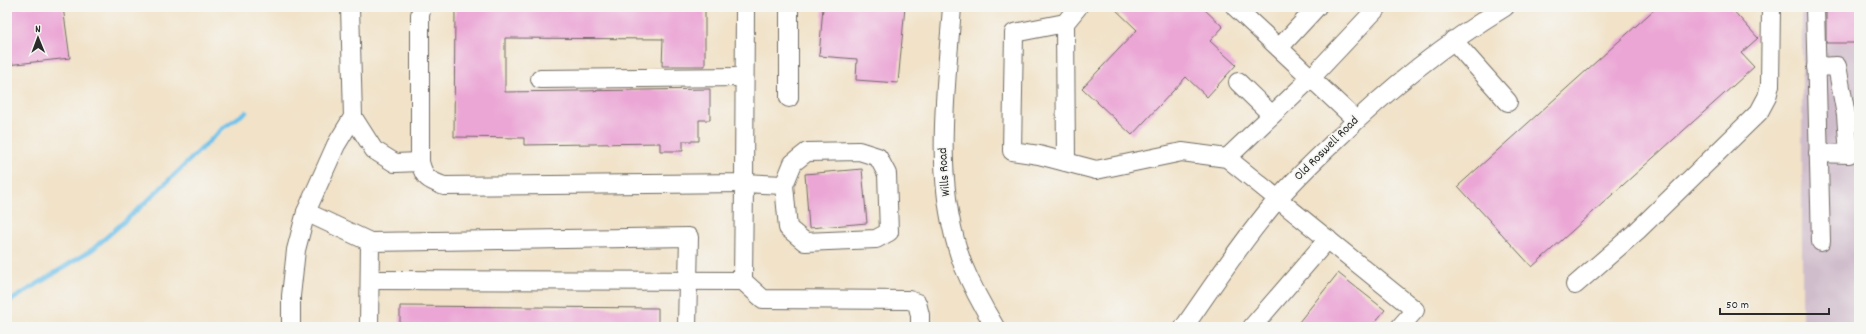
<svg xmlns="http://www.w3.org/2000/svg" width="1866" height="334" font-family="Dekko,sans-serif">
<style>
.industrial{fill:#d0bdcc}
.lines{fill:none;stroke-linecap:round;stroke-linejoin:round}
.stream{stroke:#6ec1ea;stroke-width:4.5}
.building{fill:#eba6d5}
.minor-casing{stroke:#706b62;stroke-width:20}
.minor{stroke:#fff;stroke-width:18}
.labels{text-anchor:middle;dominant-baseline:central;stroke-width:3.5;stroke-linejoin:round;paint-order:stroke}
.street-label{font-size:13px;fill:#2b2b2b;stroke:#f6f6f2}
</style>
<rect width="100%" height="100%" fill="#f6f6f2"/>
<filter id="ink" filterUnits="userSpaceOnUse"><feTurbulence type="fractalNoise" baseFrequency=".025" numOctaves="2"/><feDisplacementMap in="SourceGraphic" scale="8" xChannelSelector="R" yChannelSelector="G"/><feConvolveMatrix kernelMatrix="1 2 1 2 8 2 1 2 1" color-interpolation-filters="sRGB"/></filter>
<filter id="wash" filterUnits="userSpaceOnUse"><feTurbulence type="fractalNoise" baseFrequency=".012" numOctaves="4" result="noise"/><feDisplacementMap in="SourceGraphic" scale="16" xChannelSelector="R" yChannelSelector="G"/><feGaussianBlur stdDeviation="0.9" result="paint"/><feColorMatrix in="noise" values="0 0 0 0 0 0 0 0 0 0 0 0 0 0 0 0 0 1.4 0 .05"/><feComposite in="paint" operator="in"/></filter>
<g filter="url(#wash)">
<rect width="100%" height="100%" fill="#f1e2c8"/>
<rect class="industrial" x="1802" y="7" width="57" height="320"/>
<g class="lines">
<path class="stream" d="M7,303L93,249L144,204L223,128L246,112"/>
</g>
<g id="blocks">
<g class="building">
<path d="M7,7H63L70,58L7,65Z"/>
<path d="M455,7H705V66H662L663,39L505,38V92L710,89V120H699V141H683V151H660V143L524,145V138L454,137Z"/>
<path d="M823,7H905L898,83L856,80L857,59L819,56Z"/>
<path d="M1113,7H1202L1223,27L1210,41L1236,65L1207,97L1186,77L1132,135L1082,88L1137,30Z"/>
<path d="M1657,7H1730L1758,38L1741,53L1754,67L1532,267L1458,186Z"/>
<rect x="1826" y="7" width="33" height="36"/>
<path d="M862,169L867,223L809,228L805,174Z"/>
<path d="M1338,273L1385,310L1371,327H1295Z"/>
<path d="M400,306L658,308V327H400Z"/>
</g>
</g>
</g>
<g filter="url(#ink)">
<use href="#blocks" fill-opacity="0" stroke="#706b62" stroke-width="1"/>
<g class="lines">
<g class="minor-casing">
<g id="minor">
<path d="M422,7L420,15V162C424,178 428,180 444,186L744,183L745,7"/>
<path d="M952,7C946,93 932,182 963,265C972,287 983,307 995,327"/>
<path d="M1078,7L1065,23L1014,33L1012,151L1039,155L1096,170L1182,152L1227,158L1415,310L1400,327"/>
<path d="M1235,7L1356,120"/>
<path d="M1815,7L1821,242"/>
<path d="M1065,23L1066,162"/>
<path d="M1453,40L1508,102"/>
<path d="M1279,48L1317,7"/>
<path d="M1816,67L1837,66L1846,115L1849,154L1818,153"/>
<path d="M540,79L744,77"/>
<path d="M1238,82L1272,115"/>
<path d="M789,98V7"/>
<path d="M353,117L374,150L395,163L420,162"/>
<path d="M1227,158L1311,78L1378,7"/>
<path d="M784,185L793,163L807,152L859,151L878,157L887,174L889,232L876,239L805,242L788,228L784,185L744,183L743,281L763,299L909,300L917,303L920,315V327"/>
<path d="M306,212L370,242"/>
<path d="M370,280L743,281"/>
<path d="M1575,285L1637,231L1759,112L1767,97L1770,85L1771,7"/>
<path d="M291,327V296L296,250L306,212L336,145L353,117L350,7"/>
<path d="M369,327L370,242L689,237L687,327"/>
<path d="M1184,327C1214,284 1243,240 1277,200C1295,179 1315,160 1334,142C1387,90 1442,45 1505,7"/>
<path d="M1252,327L1328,239"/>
</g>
</g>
<use href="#minor" class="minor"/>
</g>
</g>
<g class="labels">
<g class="street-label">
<text transform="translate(1327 149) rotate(-45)">Old Roswell Road</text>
<text transform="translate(945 172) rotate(-94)">Wills Road</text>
</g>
</g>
<rect width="1866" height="334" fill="none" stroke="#f6f6f2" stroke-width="24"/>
<g transform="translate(38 38) rotate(359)" stroke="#f6f6f2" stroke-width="3" paint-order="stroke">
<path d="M0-3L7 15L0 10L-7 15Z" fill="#2b2b2b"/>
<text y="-6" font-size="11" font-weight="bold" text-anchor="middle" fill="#2b2b2b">N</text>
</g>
<path d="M1720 308v6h109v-6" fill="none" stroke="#2b2b2b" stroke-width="2"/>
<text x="1726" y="308" font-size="12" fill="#2b2b2b" stroke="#f6f6f2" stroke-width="3" paint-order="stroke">50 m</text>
</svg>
